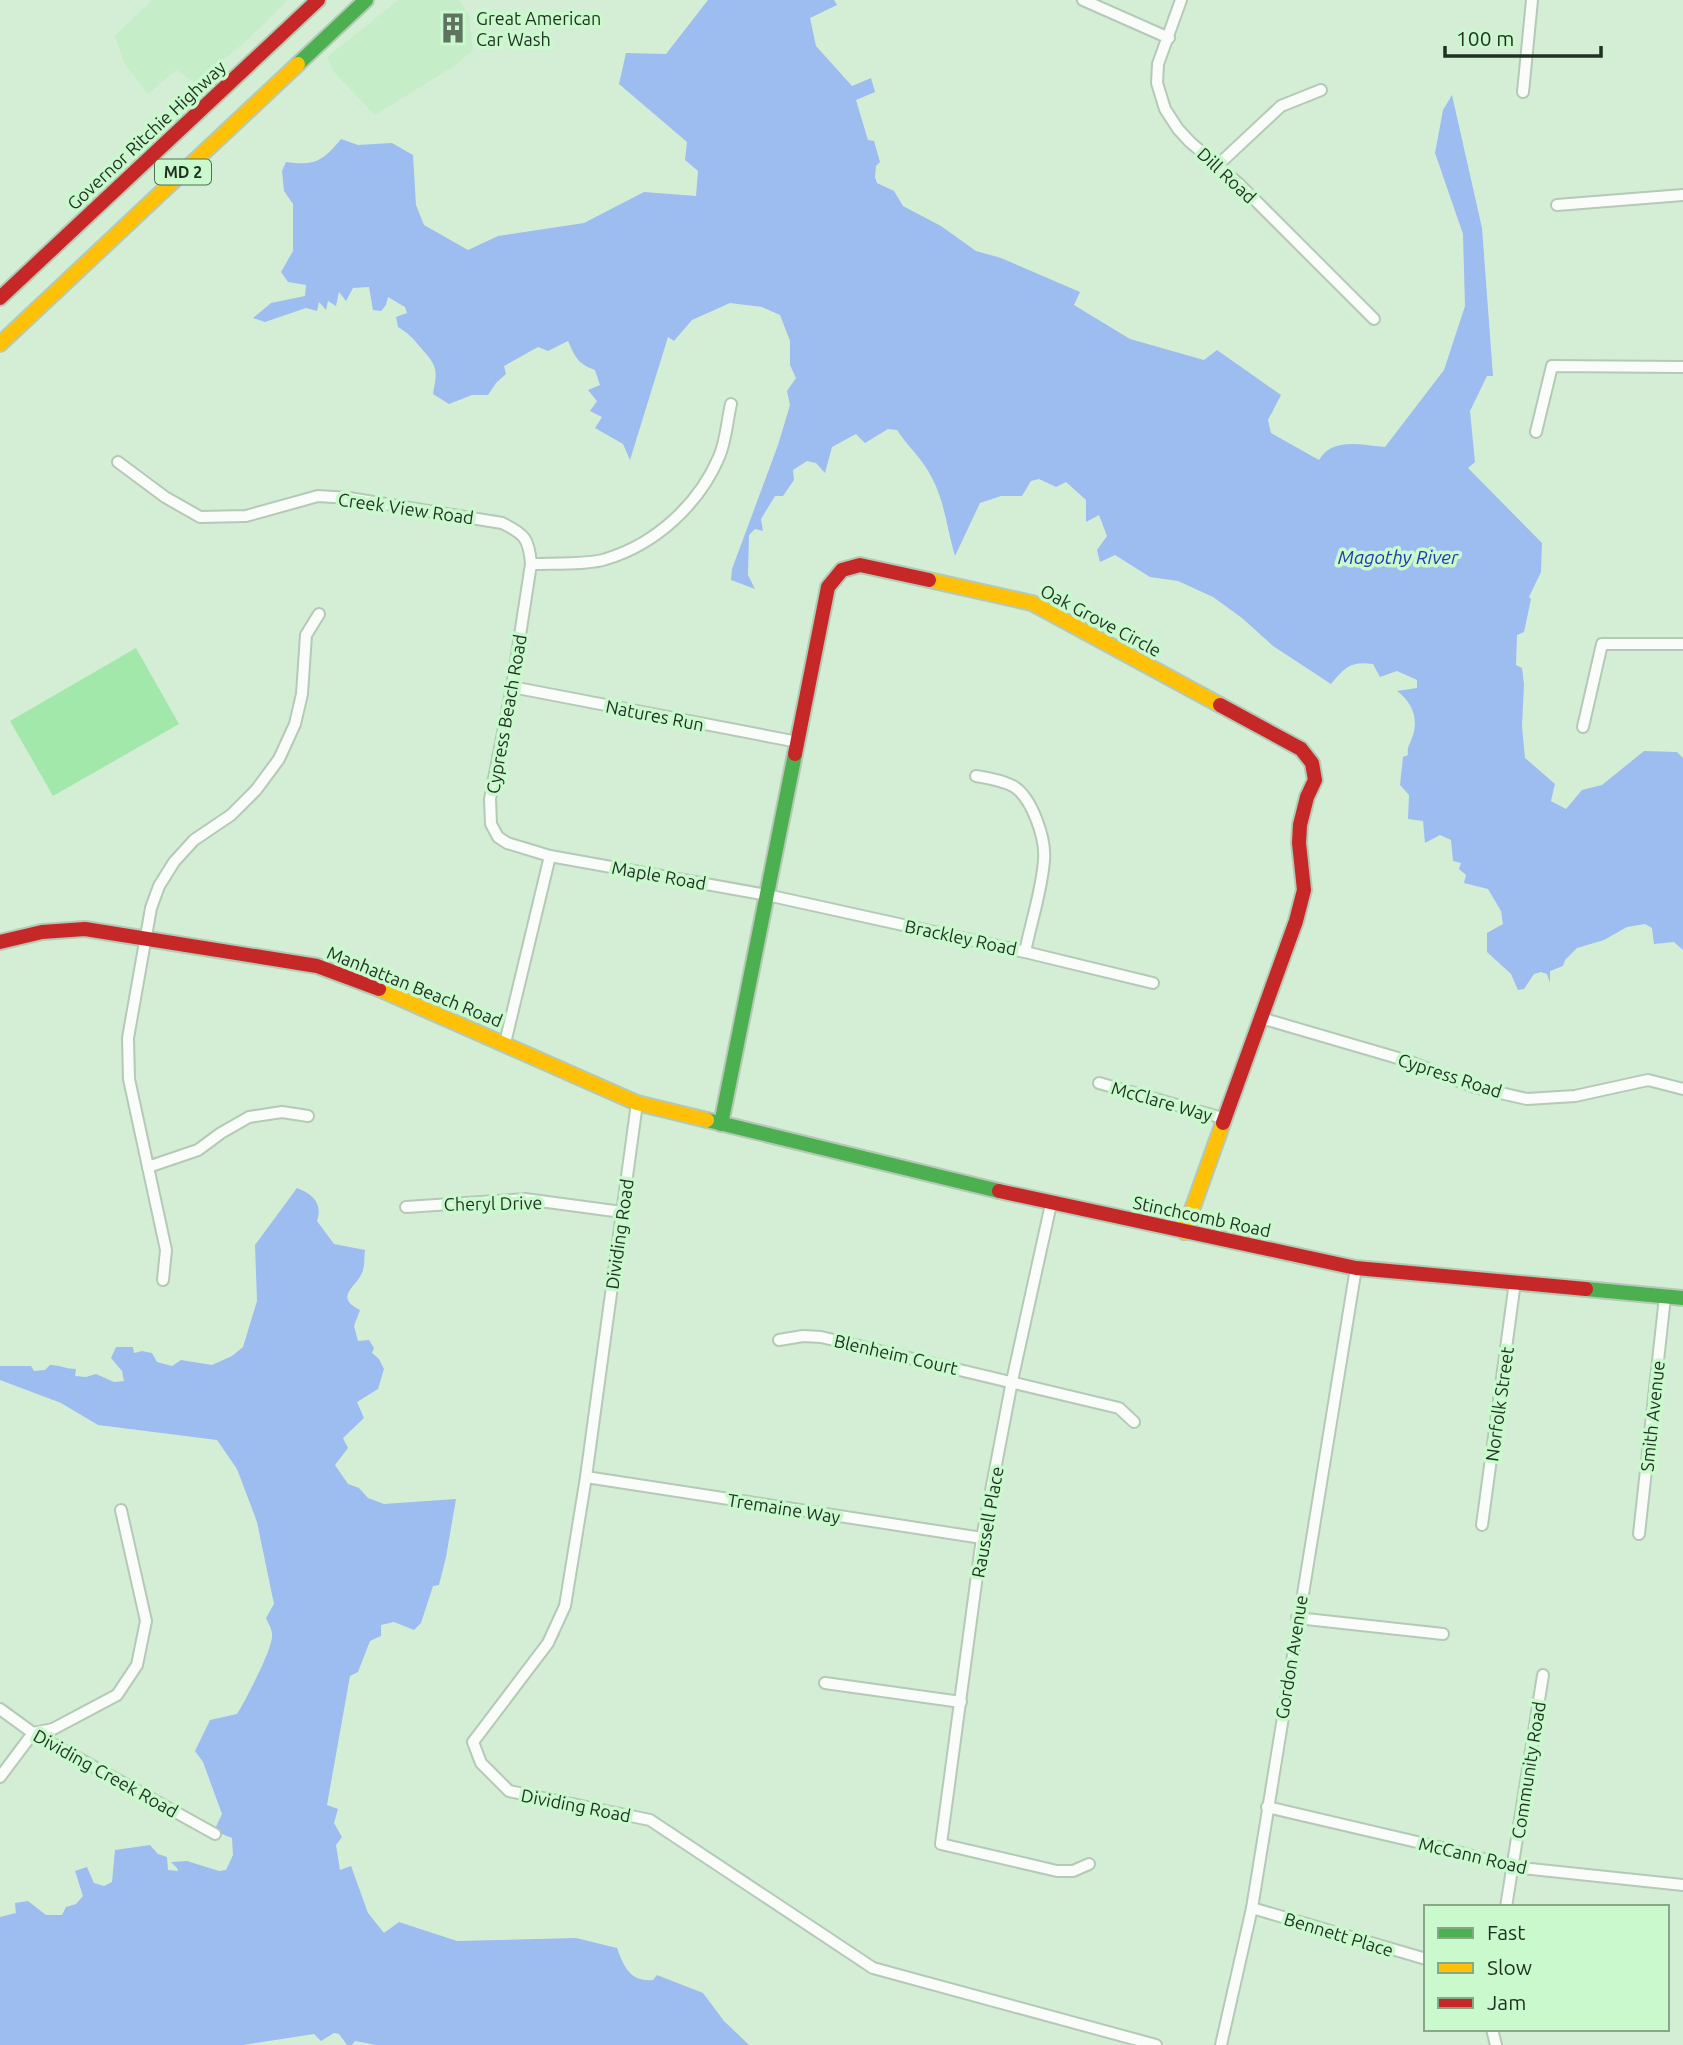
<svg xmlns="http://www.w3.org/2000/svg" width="1683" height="2045" font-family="Ubuntu,sans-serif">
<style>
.built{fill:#c4edc8}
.green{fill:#a2e8ab}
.water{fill:#9dbcf0}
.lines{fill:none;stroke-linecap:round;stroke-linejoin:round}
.street-casing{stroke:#b4c9b6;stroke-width:14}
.fast-casing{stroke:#b4c9b6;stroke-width:18}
.slow-casing{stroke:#b4c9b6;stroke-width:18}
.jam-casing{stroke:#b4c9b6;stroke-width:18}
.street{stroke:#f9fcf9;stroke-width:10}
.fast{stroke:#4caf50;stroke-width:14}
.slow{stroke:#ffc107;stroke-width:14}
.jam{stroke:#c62828;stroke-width:14}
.labels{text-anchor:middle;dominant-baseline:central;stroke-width:7;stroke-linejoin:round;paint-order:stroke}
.shield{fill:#c9f9cd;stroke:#526e55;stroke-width:2}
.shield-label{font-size:16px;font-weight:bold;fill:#1f3221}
.poi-label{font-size:18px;fill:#1f3221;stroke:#c9f9cd;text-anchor:start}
.street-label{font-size:18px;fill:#1f3221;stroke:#c9f9cd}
.water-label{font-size:19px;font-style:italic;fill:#1f39b1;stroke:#c9f9cd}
</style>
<rect width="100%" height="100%" fill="#d4eed6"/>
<g class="built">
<path d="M152,0H288L247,40L196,83L176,70L148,94L124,63L115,36Z"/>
<path d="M399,0H459L469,15L473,50L454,66L375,115L334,72L327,57Z"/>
</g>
<path class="green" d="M136,648L179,724L53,796L10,721Z"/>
<g class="water">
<path d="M708,0H834L837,5L810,18L816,46L852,86L871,78L875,92L856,100L868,140L874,141L880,162L876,166L875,177L877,183L894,191L903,206L941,226L976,251L1001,258L1080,292L1074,305L1130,339L1204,360L1217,350L1281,395L1268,420L1271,433L1319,460C1332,437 1362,445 1385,447L1444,370L1465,306L1463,234L1435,153L1443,110L1452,95L1482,228L1493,376H1487L1470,411L1475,462L1468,468L1542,543L1541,572L1529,597L1531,599L1524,632L1517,635L1516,665L1522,668L1524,684L1522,726L1525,758L1555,784L1551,801L1566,809L1582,790L1602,785L1644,751L1677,752L1683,758V950L1674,942L1654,944L1652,928L1645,924L1627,927L1604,940L1577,948L1565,960L1563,966L1550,971V983L1547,974L1541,972L1534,974L1524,989L1518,990L1511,974L1487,952V933L1503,924L1501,911L1488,889L1464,883L1466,875L1459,869L1461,863L1453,861L1451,840L1440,835L1425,843L1423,821L1408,819L1409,795L1400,785L1403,757L1408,755C1407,747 1409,746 1412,738C1419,720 1413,703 1397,691L1417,688V680L1397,671L1380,677L1373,664C1351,661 1345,667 1331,684L1273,646L1242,618L1213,597L1178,581L1150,577L1115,555L1100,562L1097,550L1107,536L1099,515L1086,522V500L1066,482L1056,487L1039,479L1031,481L1022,496H1001L980,503L955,556C947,530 945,502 932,478C923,459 908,447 897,430L888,429L865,443L856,434L832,447L825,473L816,463L807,461L793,470L794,480L783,496H775L761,519L763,531L755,529L749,535L748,575L755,589L731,580L732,569L778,445L790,405L787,391L796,378L790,365V341L780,315L762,307L730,303L692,320L674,341L668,337L630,460L623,444L595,428L602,417L590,411L597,401L588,390L600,385L595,370C578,364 575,357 568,341L548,351L538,347L504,366L506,374L496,383L488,395H472L449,404L433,394C438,368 437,366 420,347C413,338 408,333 398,327L396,317L407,313L405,307L388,297L386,305L381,311L373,310L369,287L353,288L346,301L339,292L336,306L328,301L326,310L319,302L317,311L306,308L265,322L253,318L271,303L305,296L306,285L288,282L281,272L293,251V204L284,191L282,171L286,162C315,166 323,161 341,139L358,145L392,143L413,155L416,205L424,225L468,250L498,236L584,223L644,192L696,196L698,171L685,160L687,142L619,84L626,53L666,54Z"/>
<path d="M297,1188C313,1194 323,1204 317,1221L334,1244L365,1250C364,1257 365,1267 362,1273C355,1288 334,1297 360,1310L354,1326L358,1341L369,1340L374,1348L372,1353L379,1359L384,1369L378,1389L357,1402L364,1418L343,1438L348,1448L335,1465L348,1484L359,1488L368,1498L384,1504L456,1499L446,1557L439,1585L433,1586L421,1623L414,1630L394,1622L381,1625V1636L370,1641L358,1672L350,1676L327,1805L338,1809L334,1823L342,1837L336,1845L340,1870L351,1866L368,1913L384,1933L399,1922L457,1941L576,1938L617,1948C624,1967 630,1982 653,1980L657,1975L703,1993L724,2021L749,2045H376L355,2041L352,2045H347L339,2034L334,2033L321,2041L314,2034L243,2045H0V1917L16,1913L15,1903L28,1901L46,1915H62L66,1907L76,1904L83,1896L75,1871L87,1867L94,1883L104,1886L112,1882L115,1850L150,1845L158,1854L167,1857L168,1870L178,1871L177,1868L171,1862L187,1861L219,1871L226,1870L233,1855L232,1838L214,1831L222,1814L203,1762L195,1751L210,1720L237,1714C245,1701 274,1647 272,1634C272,1629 268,1623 266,1618L274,1604L257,1522L237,1469L217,1440L98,1425L61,1403L0,1380V1366H31L34,1371L45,1370L50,1365C60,1365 66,1369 76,1369L75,1376L86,1377L96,1374L114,1382L124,1381L122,1371L111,1358L116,1347H133L134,1353L142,1351L152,1353L157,1362L172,1366L181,1360L212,1365L232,1356L243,1347L257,1301L255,1245Z"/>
</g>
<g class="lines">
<g class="street-casing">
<g id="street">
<path d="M1083,0L1169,38"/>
<path d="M1181,0L1158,64L1157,83L1165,109L1178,129L1190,142L1239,184L1374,319"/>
<path d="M1523,92L1532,0"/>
<path d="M1218,165L1281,106L1321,90"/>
<path d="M1557,205L1683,195"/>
<path d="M1536,432L1552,366L1683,367"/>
<path d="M118,462L165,497L200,517L246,516L318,496L349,498L502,523C525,534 529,539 531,564L512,687L490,799L491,824L498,837L507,843L550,856L505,1043"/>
<path d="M531,564C551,563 589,565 606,559C656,544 699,504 719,457C726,441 727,421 731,404"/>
<path d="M512,687L798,742"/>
<path d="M1583,727L1602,644H1683"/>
<path d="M976,776C989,778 1001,780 1013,786C1032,797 1046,839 1044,860C1042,890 1031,922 1025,952"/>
<path d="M550,856L767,895L1025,952L1153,983"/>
<path d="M1261,1018L1408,1061L1474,1087L1527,1099L1575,1096L1648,1080L1683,1089"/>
<path d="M1099,1083L1226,1119"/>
<path d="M637,1103L586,1477L565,1606L548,1643L473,1742L481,1763L509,1791L650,1820L873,1968L1156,2045"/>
<path d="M148,1167L198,1150L221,1133L249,1117L282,1112L308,1116"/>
<path d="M1051,1204L1012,1381L982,1538L941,1844L1057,1871H1073L1089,1864"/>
<path d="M406,1207L525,1199L622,1212"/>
<path d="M163,1280L166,1250L129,1079L128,1038L151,908L159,886L174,862L194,840L231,815L256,790L279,759L295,724L302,694L306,635L319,614"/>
<path d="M779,1340L803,1336L821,1337L1119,1408L1134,1422"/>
<path d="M586,1477L982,1538"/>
<path d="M1482,1525L1515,1282"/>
<path d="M1639,1534L1665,1297"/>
<path d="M1297,1618L1443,1634"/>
<path d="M825,1683L961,1702"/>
<path d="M0,1709L33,1733L215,1834"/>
<path d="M0,1777L33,1733L53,1729L117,1695L137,1665L146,1621L121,1510"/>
<path d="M1267,1807L1447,1849L1512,1867L1683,1885"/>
<path d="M1506,1907L1543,1675"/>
<path d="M1252,1908L1426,1959"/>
<path d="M1492,2029L1496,2045"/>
<path d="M1221,2045L1252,1908L1356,1268"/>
</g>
</g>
<g class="fast-casing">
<g id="fast">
<path d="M298,64L366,0"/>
<path d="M707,1120L999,1191"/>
<path d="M721,1124L795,754"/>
<path d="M1586,1289L1683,1298"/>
</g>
</g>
<g class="slow-casing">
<g id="slow">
<path d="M0,344L298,64"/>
<path d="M929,580L1032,603L1220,705"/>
<path d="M379,989L637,1103L707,1120"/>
<path d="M1184,1232L1223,1123"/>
</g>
</g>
<g class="jam-casing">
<g id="jam">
<path d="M0,298L318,0"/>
<path d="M1220,705L1301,749L1312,763L1315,780L1307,797L1300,825L1299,843L1304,890L1296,921L1223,1123"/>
<path d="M795,754L828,587L842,570L860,565L929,580"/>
<path d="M0,942L42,932L85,929L317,966L379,989"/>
<path d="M999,1191L1356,1268L1586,1289"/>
</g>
</g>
<use href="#street" class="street"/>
<use href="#fast" class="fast"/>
<use href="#slow" class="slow"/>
<use href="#jam" class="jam"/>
</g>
<defs>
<g id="building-bare" transform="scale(2.415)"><path d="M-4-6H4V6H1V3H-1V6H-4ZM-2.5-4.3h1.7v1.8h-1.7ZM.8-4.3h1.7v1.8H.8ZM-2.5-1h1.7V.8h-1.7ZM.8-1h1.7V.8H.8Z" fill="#5e7460" stroke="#c9f9cd" stroke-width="2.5" paint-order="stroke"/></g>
</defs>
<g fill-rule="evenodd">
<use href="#building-bare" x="453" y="28"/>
</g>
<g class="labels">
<rect class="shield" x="155" y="159.5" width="56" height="25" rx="5"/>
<g class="shield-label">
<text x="183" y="172">MD 2</text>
</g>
<g class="poi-label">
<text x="476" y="18">Great American<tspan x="476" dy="21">Car Wash</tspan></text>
</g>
<g class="street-label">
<text transform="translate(146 135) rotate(-43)">Governor Ritchie Highway</text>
<text transform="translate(1227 175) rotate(43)">Dill Road</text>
<text transform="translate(406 508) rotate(8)">Creek View Road</text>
<text transform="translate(1101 620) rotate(28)">Oak Grove Circle</text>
<text transform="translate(506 714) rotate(-80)">Cypress Beach Road</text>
<text transform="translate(655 715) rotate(11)">Natures Run</text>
<text transform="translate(659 875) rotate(10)">Maple Road</text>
<text transform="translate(961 937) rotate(12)">Brackley Road</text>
<text transform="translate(415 986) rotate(22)">Manhattan Beach Road</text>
<text transform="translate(1450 1075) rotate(18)">Cypress Road</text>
<text transform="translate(1162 1101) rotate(16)">McClare Way</text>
<text transform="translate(493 1203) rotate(-1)">Cheryl Drive</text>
<text transform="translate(1202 1216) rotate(12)">Stinchcomb Road</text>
<text transform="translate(619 1234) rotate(-82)">Dividing Road</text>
<text transform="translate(896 1354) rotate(13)">Blenheim Court</text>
<text transform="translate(1499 1404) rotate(-82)">Norfolk Street</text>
<text transform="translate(1652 1416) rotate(-84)">Smith Avenue</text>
<text transform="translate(784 1508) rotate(9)">Tremaine Way</text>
<text transform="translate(987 1522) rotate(-80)">Raussell Place</text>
<text transform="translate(1291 1657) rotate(-81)">Gordon Avenue</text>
<text transform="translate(1528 1770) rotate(-81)">Community Road</text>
<text transform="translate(106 1773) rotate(29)">Dividing Creek Road</text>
<text transform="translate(576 1805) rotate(11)">Dividing Road</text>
<text transform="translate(1473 1855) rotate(13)">McCann Road</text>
<text transform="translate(1339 1934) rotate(17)">Bennett Place</text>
</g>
<g class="water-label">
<text x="1398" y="557">Magothy River</text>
</g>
</g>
<rect x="1424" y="1905" width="245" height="126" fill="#c9f9cd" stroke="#85a988" stroke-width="2"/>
<rect x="1438" y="1928" width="35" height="10" fill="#4caf50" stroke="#85a988" stroke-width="2"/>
<text x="1487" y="1940" font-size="21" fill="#1f3221">Fast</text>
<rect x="1438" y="1963" width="35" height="10" fill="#ffc107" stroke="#85a988" stroke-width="2"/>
<text x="1487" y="1975" font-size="21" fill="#1f3221">Slow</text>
<rect x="1438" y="1998" width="35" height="10" fill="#c62828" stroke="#85a988" stroke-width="2"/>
<text x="1487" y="2010" font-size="21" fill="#1f3221">Jam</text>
<path d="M1445 46v10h156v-10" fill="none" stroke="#1f3221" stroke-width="3.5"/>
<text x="1456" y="46" font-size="21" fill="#1f3221" stroke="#c9f9cd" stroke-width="5" paint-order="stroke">100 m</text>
</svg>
